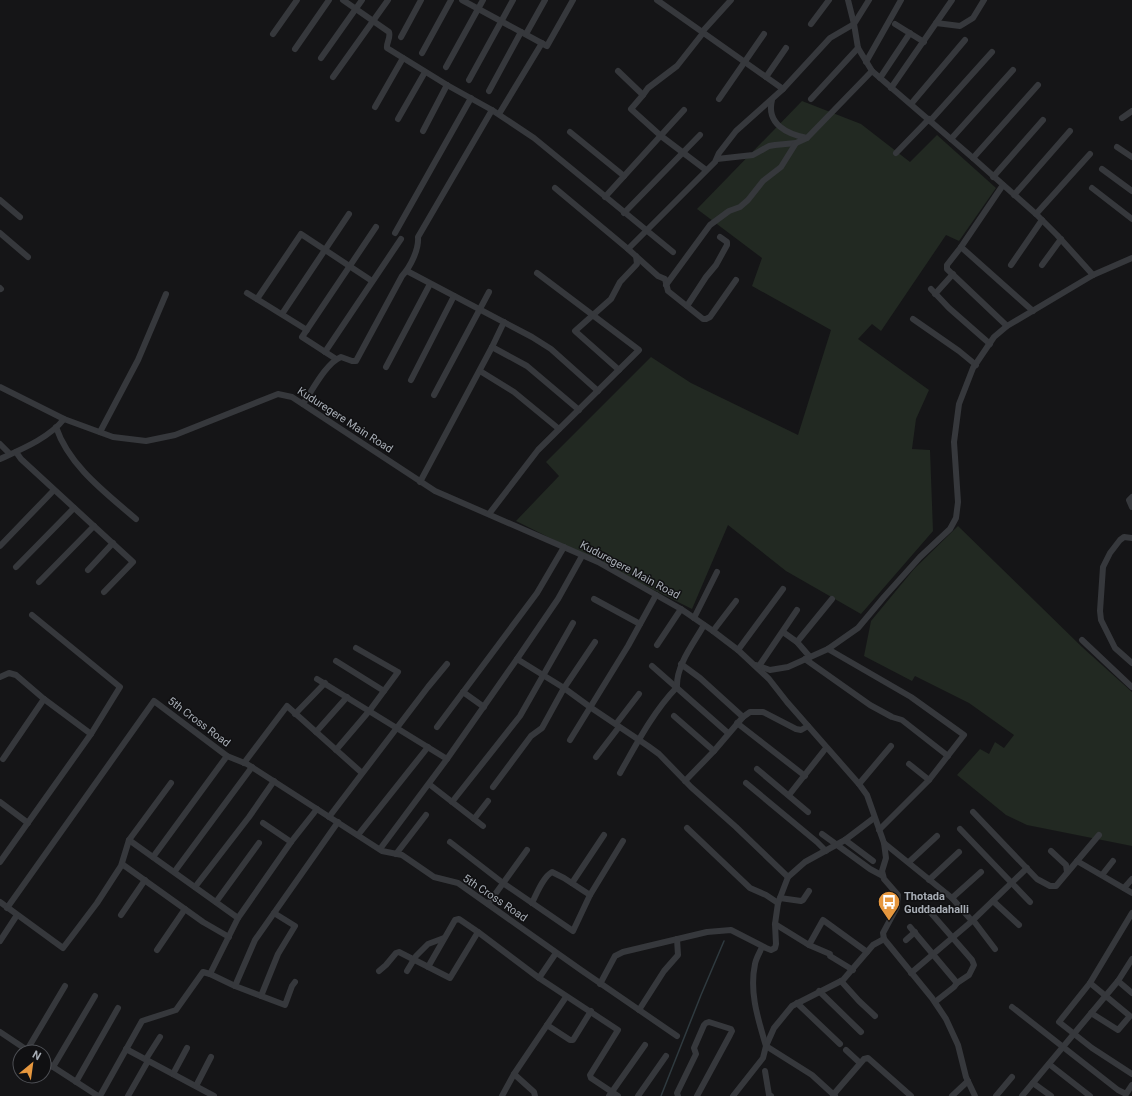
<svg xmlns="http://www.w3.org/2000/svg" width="1132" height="1096" font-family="Roboto,sans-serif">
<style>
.green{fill:#222922}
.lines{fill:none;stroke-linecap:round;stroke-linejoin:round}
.stream{stroke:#2f3a3f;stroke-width:1.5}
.minor{stroke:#36383c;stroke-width:6}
.labels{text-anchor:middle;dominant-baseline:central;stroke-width:3;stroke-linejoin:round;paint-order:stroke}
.street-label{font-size:11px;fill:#a8aeb6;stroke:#101012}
.poi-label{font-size:11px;font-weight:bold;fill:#a8aeb6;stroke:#101012;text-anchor:start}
</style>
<rect width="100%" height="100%" fill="#151517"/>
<g class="green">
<path d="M802,101L861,124L910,162L937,135L996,188L959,241L946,235L881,331L872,324L858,339L929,390L916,419L912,449L930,450L933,531L861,614L786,571L728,525L692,609L516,521L559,476L546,462L651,357L691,383L798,435L831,330L752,286L762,258L697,209Z"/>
<path d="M958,526L1082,647L1132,692V846L1027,825L1006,815L957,775L980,749L989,754L995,742L1004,748L1014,735L969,703L915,676L912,681L864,656L871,621L914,569Z"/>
</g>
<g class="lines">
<path class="stream" d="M661,1096L701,995L724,941"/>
<g class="minor">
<path d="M343,0L389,32C391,38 386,43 387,48L447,85L492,110L534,138L673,252"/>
<path d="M462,0L547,46L573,0"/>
<path d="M657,0L783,89"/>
<path d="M848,0L854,24L858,48L872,71L973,158L1036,214L1057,235L1093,275"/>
<path d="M936,23L960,26L973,18L984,0"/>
<path d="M811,24L829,0"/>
<path d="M895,24L924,42"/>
<path d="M702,32L731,0"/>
<path d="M273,34L297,0"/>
<path d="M526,34L545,0"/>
<path d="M401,37L421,0"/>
<path d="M295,49L329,0"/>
<path d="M422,53L451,0"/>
<path d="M321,58L362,0"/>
<path d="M866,62L901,0"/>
<path d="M446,67L483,0"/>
<path d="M618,71L643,95L631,109L661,136L706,170"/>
<path d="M333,77L388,0"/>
<path d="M766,77L786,48"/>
<path d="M880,78L910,33"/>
<path d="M469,80L513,0"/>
<path d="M891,88L952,0"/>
<path d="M489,91L521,32"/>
<path d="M643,95L648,88L677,66L703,33"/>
<path d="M719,99L764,34"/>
<path d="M811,99L858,48"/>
<path d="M772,100C766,124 787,134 807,138"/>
<path d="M911,104L965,40"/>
<path d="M375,107L403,58"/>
<path d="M499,114L542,43"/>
<path d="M1122,118L1132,111"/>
<path d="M398,119L425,72"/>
<path d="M930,121L992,52"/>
<path d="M423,131L447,85"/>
<path d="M570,132L624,176"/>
<path d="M951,139L1013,70"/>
<path d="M1117,147L1132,157"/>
<path d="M896,153L929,119"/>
<path d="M973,158L1038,85"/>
<path d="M717,159L753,155L769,146L775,145L796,143"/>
<path d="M1102,169L1132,191"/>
<path d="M993,177L1043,120"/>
<path d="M1003,185L961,247L947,265V269L1007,326"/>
<path d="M555,188L628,249L658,276L665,279L668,291L703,319H706L710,317L736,280"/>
<path d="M1092,188L1132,219"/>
<path d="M1014,195L1070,131"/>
<path d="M605,197L684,110"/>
<path d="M0,200L20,217"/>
<path d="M624,213L700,135"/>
<path d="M1036,214L1090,154"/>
<path d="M0,233L28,257"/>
<path d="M395,233L471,98"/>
<path d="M961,247L1033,311"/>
<path d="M628,249L715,162L719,153L736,131L783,89L830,38L854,24L869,0"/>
<path d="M1011,265L1042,220"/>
<path d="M1042,265L1061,239"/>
<path d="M407,271L532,337L551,349L598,391"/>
<path d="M666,285L710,225L729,211L740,207L748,200L763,181L781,167L796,143L807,138L872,71"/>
<path d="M0,288L1,289"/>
<path d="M931,289L949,308L990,344"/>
<path d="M247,293L307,330"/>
<path d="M935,294L953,274"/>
<path d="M257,299L301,234L372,281"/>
<path d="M687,306L706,277L716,265L727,245V242L720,237"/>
<path d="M282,314L349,214"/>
<path d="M913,319L959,351L976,365"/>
<path d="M492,347L527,366L579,410"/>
<path d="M325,352L401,239"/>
<path d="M336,359L302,337L376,227"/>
<path d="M386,367L430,284"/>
<path d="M619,370L575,331L611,299L620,282L637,264L636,256"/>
<path d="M480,371L514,392L559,429"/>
<path d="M411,380L454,296"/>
<path d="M0,387L64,419L113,437L146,441L175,435L278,394L292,397L435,491L598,562L681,609L713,631L738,650L769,679L787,702L859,784L867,795L884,843L886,858L882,871L884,879L898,895L897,907L883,933L884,939L932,998L946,1019L958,1045L966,1077L975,1096"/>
<path d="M434,395L489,292"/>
<path d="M303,404C312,391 326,363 341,357L352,361H356L402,276C411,266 419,249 418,237L492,110"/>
<path d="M56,427C69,466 106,493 136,519"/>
<path d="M100,432L138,360L166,294"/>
<path d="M0,444L10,454"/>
<path d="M16,452L21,459L133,562L104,592"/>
<path d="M0,459C22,449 49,438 64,419"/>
<path d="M420,482L492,347L504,322"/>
<path d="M1132,497L1129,500L1132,507"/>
<path d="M489,514L538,450L639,350L537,273"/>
<path d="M1132,538L1124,537L1120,540L1110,553L1103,567L1100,611L1101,620L1115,648L1132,663"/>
<path d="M0,546L54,490"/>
<path d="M16,567L74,508"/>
<path d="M88,570L113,543"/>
<path d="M39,582L94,526"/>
<path d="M594,599L640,624"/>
<path d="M694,618L717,572"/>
<path d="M713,631L736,601"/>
<path d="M783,632L797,642L810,657"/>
<path d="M1082,640L1132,687"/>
<path d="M797,642L832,599"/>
<path d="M657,645L681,609"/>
<path d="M828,649L911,697L964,735L929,780L879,830"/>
<path d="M738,650L783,589"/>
<path d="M517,659L564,688L590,707L648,746L659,754L691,787L736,827L788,877"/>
<path d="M805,659L870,705L892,717L902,720L948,756"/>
<path d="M336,661L384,691"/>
<path d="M681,664L700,678L743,717"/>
<path d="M756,665L770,670L788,667L828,649L858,628L884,597L920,557L950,529L956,518L958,502L954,442L959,404L973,368L994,337L1007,326L1093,275L1132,258"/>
<path d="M652,666L728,733"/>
<path d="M759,666L797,610"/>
<path d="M0,677L9,673L16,675L44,699L91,734"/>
<path d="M317,679L447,759"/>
<path d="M463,692L484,707"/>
<path d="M295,714L325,683"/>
<path d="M674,716L714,751"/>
<path d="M737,723L805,776"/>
<path d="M616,724L639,694"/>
<path d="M437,727L537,593L564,547"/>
<path d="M316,732L347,697"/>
<path d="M570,740L628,646L656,595"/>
<path d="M336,750L370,710L398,672L356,648"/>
<path d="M596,757L619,727"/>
<path d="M3,759L44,699"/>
<path d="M244,763L287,706L362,773"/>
<path d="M909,764L929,780"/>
<path d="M757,769L808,812"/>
<path d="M620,773C637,743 653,712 677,687C676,665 694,643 704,625"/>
<path d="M685,781L714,751L743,717L750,712H763L796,729L801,730L808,726"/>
<path d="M171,783L129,840L238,918L210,974L235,986L285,1005L292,986L295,982"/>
<path d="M746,783L817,842L826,851"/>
<path d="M429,784L474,819L488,801"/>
<path d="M859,784L891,746"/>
<path d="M493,787L531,736L542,728L564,688L595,642"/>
<path d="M789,795L826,748"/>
<path d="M0,802L28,823"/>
<path d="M452,802L520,716L573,623"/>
<path d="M973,812L1037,879L1050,886H1056L1099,835"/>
<path d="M329,817L428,687L447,664"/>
<path d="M474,819L483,826"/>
<path d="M263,823L291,842"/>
<path d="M687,828L750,888L766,895L778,903"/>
<path d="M960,829L1030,902"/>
<path d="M822,834L870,869L883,876"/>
<path d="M358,835L428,747"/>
<path d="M845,840L873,861"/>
<path d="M450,842L503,883L573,931L590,895L623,841"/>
<path d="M884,843L952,898L972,921"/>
<path d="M380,849L447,759L517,659L558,599L582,556"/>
<path d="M1051,851L1066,865L1067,872"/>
<path d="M396,854L426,815"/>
<path d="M153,857L227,756"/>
<path d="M1077,861L1132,893"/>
<path d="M0,862L91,734L120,687L32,615"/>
<path d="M909,862L937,836"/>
<path d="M122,864L203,922L229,937"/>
<path d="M175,871L252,767"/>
<path d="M1102,875L1113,861"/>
<path d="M929,880L959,852"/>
<path d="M572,883L604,835"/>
<path d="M195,887L249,817L274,781"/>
<path d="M1124,888L1132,879"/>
<path d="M780,898L801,901L803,900L809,891"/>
<path d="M952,898L981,872"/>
<path d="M993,901L1019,925"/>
<path d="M0,902L63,948L97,903L121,866L129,840"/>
<path d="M216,902L259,843"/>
<path d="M532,903C537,893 543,877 552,872L564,878L590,895"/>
<path d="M488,904L527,850"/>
<path d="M7,908L154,701L227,756L247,764L382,851L402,855L434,877L458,883L581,970L677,1036"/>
<path d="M931,913L972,960L974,965L969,975L957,983L954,987L935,1002"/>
<path d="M121,915L145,880"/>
<path d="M238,918L291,842L317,809"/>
<path d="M973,920L995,949"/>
<path d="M775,924L809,945L823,920L867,952"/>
<path d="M910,927L957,983"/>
<path d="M906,940L915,932"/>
<path d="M0,941L17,915"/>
<path d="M809,945L830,954V956L853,970"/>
<path d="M762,947C760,952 756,958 755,964C749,992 758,1019 766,1046L812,1075L835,1096"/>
<path d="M157,950L185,909"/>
<path d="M428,967L455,920L459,919L478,932"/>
<path d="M379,971L386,965L396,953L399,952L450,978L478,932L539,978L618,1030L590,1075L591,1078L618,1096"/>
<path d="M407,971L416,956L428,944L444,938"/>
<path d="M911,973L972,921L1027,868"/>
<path d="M539,978L556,953"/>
<path d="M841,981L859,1001L875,1016"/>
<path d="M1118,981L1132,993"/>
<path d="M1090,983L1059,1022L1092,1048L1132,1074"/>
<path d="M600,984L615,956L623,952L707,932L731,930L766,948L771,950L775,948L776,944L775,924L778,903L788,877L805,862L845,840L874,818"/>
<path d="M235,986L255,940L338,822"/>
<path d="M819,991L861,1032"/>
<path d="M261,996L278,954L295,926L274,913"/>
<path d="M797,1003L840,1044"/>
<path d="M1012,1007L1118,1090L1126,1094L1132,1085"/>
<path d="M639,1010L664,971L678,955L677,939"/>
<path d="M1091,1013L1118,1030L1130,1016L1090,983L1132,913"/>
<path d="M547,1025L570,1040H573L591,1011"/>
<path d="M0,1032L30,1052"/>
<path d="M126,1049L214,1096"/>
<path d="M27,1050L65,986"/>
<path d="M846,1050L860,1063"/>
<path d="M146,1059L160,1037"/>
<path d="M44,1061L98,1096"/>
<path d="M1049,1064L1090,1096"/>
<path d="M53,1067L95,996"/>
<path d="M765,1071L769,1095L771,1096"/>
<path d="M173,1074L187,1048"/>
<path d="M76,1082L118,1008"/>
<path d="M1033,1083L1051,1096"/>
<path d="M196,1086L211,1057"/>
<path d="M833,1095L864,1059L868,1058L911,1096"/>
<path d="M100,1096L142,1021L176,1010L203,972L210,974"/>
<path d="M128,1096L148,1061"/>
<path d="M502,1096L514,1074"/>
<path d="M535,1096L534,1092L514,1074L566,997"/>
<path d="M609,1096L645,1045"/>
<path d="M638,1096L666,1056"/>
<path d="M678,1096L677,1093L696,1054L694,1048L704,1025L706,1023L709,1022L731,1029L732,1031L730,1035L697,1096"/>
<path d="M733,1096L763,1058L766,1046L774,1028L792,1006L843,980L873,945L884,939"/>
<path d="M952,1096L968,1081"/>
<path d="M996,1096L1012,1077"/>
<path d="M1022,1096L1118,981L1132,959"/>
</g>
</g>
<defs>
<g id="bus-pin" transform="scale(1.15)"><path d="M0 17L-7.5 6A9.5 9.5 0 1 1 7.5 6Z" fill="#e6973e" stroke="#101012"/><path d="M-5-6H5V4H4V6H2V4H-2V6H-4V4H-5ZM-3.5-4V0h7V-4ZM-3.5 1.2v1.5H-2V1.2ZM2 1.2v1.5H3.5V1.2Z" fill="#fff"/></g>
</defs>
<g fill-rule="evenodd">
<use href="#bus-pin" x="889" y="902"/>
</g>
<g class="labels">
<g class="street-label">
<text transform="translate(345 420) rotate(33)">Kuduregere Main Road</text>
<text transform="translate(630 570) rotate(28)">Kuduregere Main Road</text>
<text transform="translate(199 722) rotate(37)">5th Cross Road</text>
<text transform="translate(495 898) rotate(34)">5th Cross Road</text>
</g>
<g class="poi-label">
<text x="904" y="896">Thotada<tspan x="904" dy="13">Guddadahalli</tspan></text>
</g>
</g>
<g transform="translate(32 1064) rotate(29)"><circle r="19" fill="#101012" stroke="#4d4f54"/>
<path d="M0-3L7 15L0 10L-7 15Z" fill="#e6973e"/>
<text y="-6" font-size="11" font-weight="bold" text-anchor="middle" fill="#a8aeb6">N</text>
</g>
</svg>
